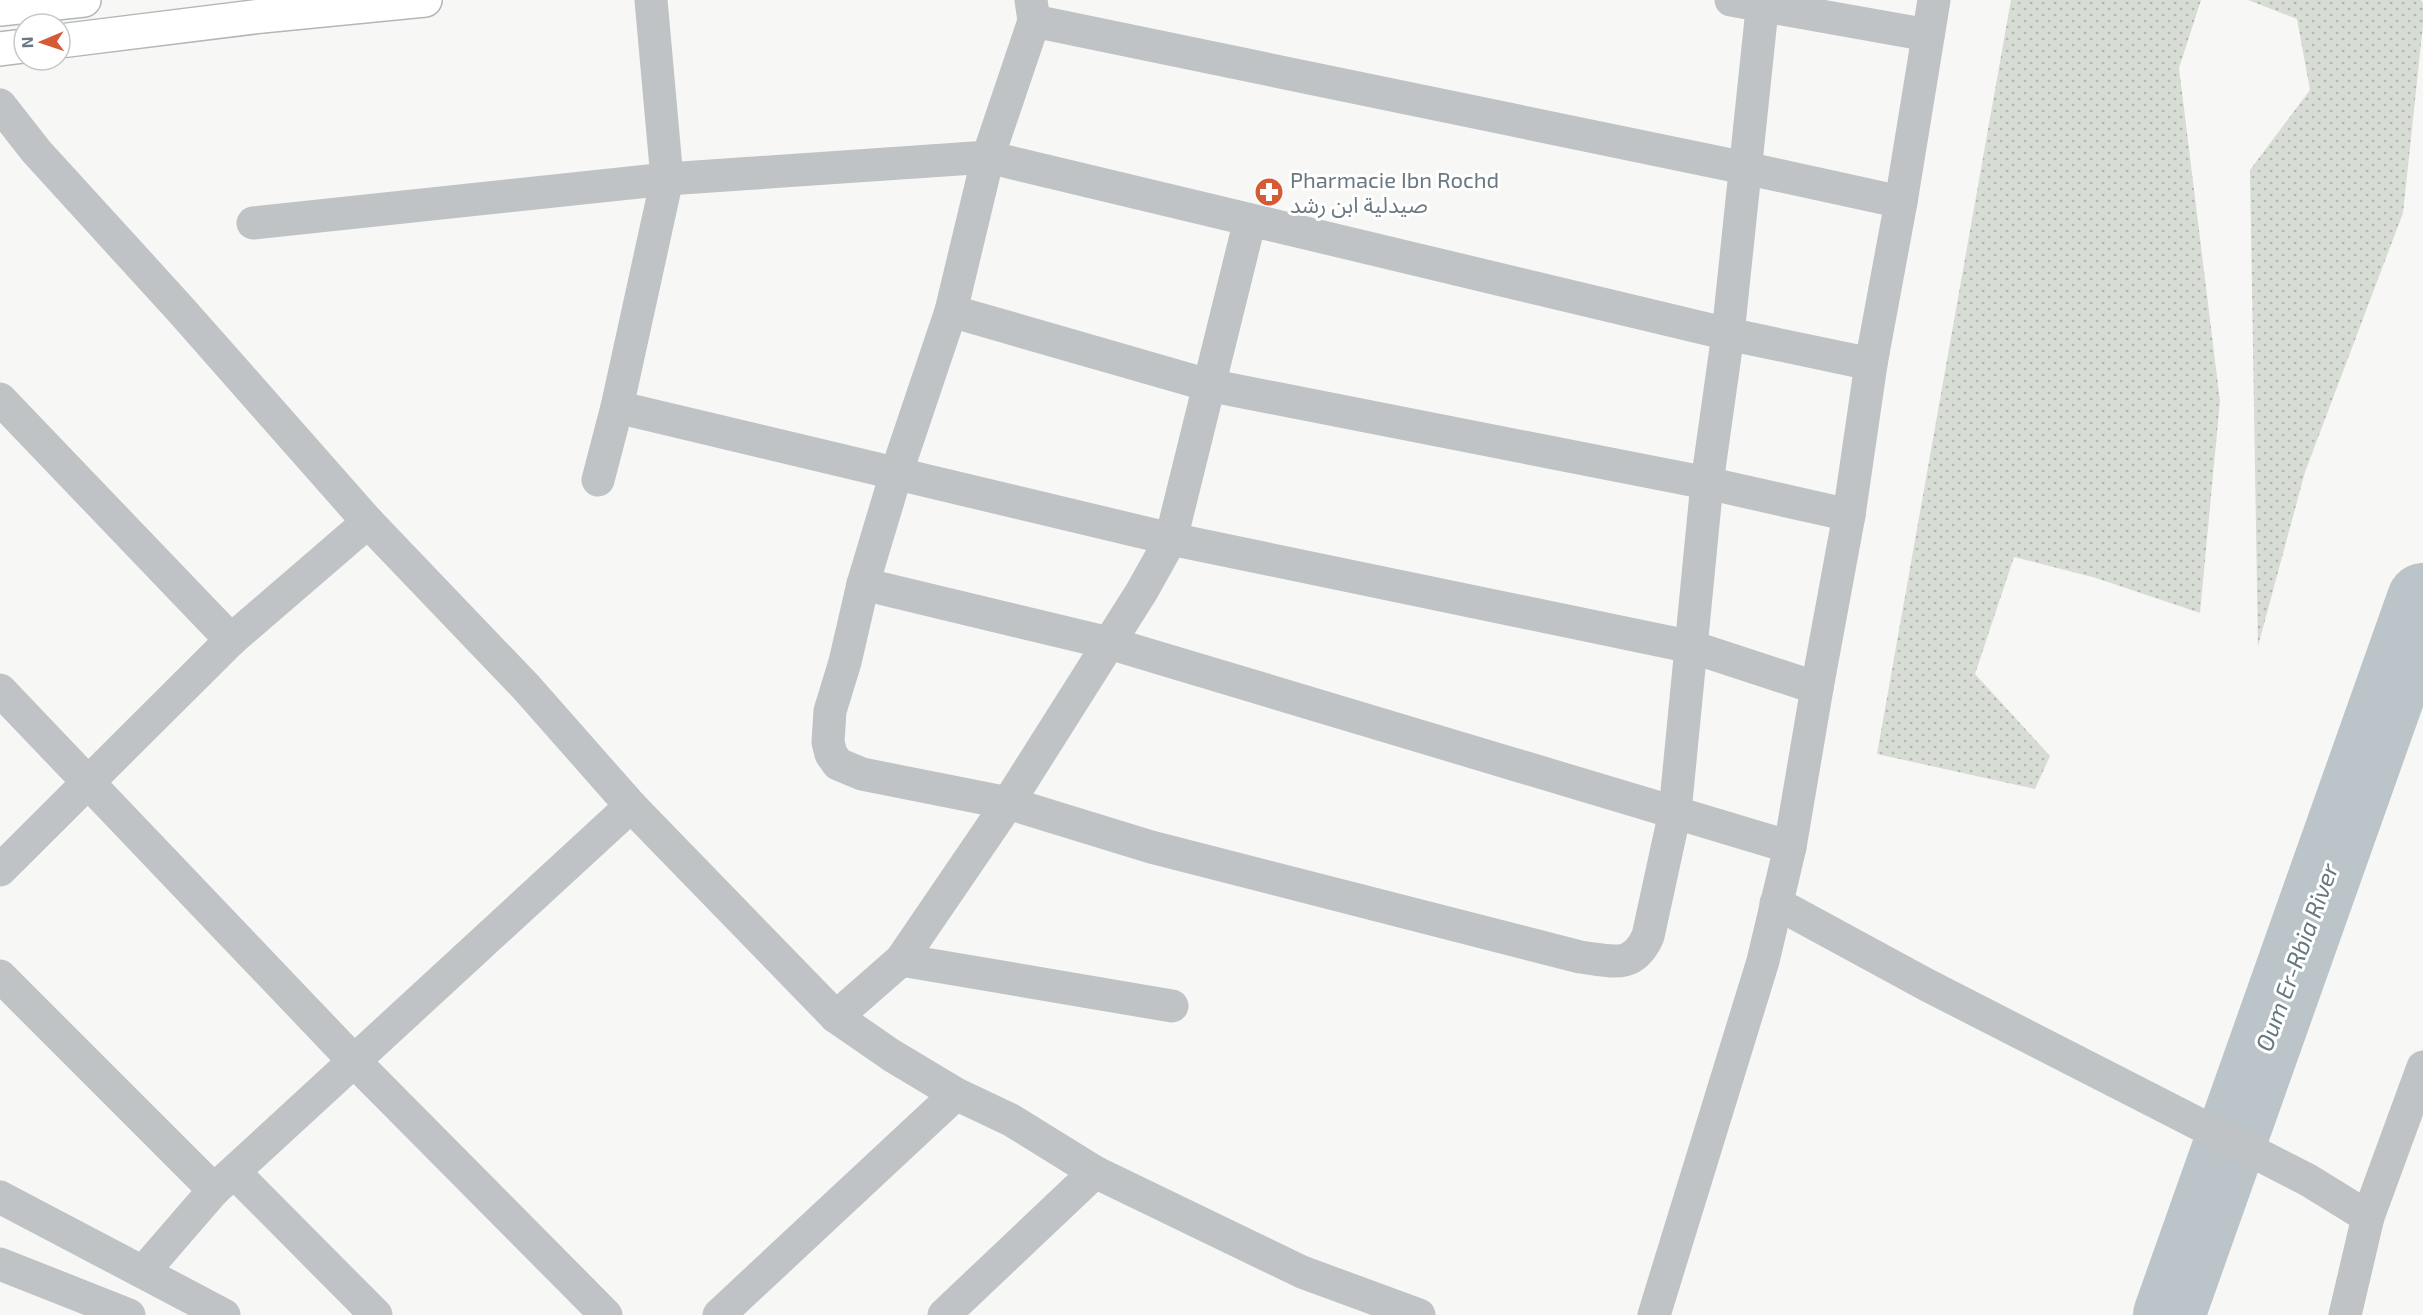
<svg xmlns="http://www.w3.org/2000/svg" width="2423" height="1315" font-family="'Exo 2','Noto Sans Arabic',sans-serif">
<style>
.grass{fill:url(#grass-dots)}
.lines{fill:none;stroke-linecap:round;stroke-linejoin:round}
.river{stroke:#bac4c9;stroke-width:72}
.primary-casing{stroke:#b2b7ba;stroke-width:36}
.minor{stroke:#bfc3c6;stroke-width:33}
.primary{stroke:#fff;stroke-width:33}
.labels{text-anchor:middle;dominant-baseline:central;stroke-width:6;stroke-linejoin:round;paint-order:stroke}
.poi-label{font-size:22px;fill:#697883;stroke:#fff;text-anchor:start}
.water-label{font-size:24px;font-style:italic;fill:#64787f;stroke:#fff}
</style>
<defs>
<pattern id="grass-dots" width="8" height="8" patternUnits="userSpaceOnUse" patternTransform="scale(1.5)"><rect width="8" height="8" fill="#d7dcd4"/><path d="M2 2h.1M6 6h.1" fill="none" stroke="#b2b7b1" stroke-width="1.8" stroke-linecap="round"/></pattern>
</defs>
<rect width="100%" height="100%" fill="#f7f7f5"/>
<g class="grass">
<path d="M2011,0H2201L2179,68L2220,401L2200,613L2096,578L2014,557L1975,674L2050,756L2035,789L1877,754Z"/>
<path d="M2248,0H2421L2423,3V25L2403,213L2305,472L2258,646L2250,170L2310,90L2297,19Z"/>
</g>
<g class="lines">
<path class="river" d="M2169,1315L2423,599"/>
<g class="primary-casing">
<g id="primary">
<path d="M0,9L84,0"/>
<path d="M60,41L262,16L425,0"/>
<path d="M0,49L24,46"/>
</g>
</g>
<g class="minor">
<path d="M1031,0L1034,21L988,157L951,311L896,474L863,584L845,662L830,711L828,742L831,754L838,764L862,774L1008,803L1151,847L1580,957C1612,961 1633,970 1648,936L1675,812L1707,483L1728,334L1763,0"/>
<path d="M1731,0L1928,35"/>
<path d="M1034,21L1745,168L1901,202"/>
<path d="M0,105L36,151L181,310L368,522L526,687L631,806L836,1017L891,1055L956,1094L1011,1120L1095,1172L1302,1272L1419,1315"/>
<path d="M253,223L667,179L988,157L1728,334L1871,364"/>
<path d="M951,311L1208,385L1707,483L1849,515"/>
<path d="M0,399L231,640"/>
<path d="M617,407L1171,539L1692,647L1817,688"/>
<path d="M598,480L617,407L667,179L651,0"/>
<path d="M863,584L1109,643L1790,847"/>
<path d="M0,690L355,1062L606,1315"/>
<path d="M0,870L231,640L368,522"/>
<path d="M1776,903L1927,985L2308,1180L2368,1217L2345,1315"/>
<path d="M901,960L1172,1006"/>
<path d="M0,976L214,1190"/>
<path d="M836,1017L901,960L1008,803L1142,591L1171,539L1250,220"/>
<path d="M234,1172L376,1315"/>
<path d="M0,1197L224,1315"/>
<path d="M2368,1217L2423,1067"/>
<path d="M0,1264L129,1315"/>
<path d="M144,1271L214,1190L631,806"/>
<path d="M719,1315L956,1094"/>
<path d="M944,1315L1095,1172"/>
<path d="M1654,1315L1763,961L1790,847L1817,688L1849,515L1871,364L1901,202L1934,0"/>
</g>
<use href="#primary" class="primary"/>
</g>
<defs>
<g id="pharmacy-disc" transform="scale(1.5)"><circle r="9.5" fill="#d55b37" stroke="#fff"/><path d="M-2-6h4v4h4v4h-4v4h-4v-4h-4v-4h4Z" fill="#fff"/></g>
</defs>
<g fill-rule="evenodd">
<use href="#pharmacy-disc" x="1269" y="192"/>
</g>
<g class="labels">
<g class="poi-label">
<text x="1290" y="179">Pharmacie Ibn Rochd<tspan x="1290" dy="25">صيدلية ابن رشد</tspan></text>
</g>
<g class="water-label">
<text transform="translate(2296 957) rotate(-70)">Oum Er-Rbia River</text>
</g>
</g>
<g transform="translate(42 42) rotate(268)"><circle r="28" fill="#ffffff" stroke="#c3c9cd" stroke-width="1.5"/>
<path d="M0-4.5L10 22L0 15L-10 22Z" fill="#d55b37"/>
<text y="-9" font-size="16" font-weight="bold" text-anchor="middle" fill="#697883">N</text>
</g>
</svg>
